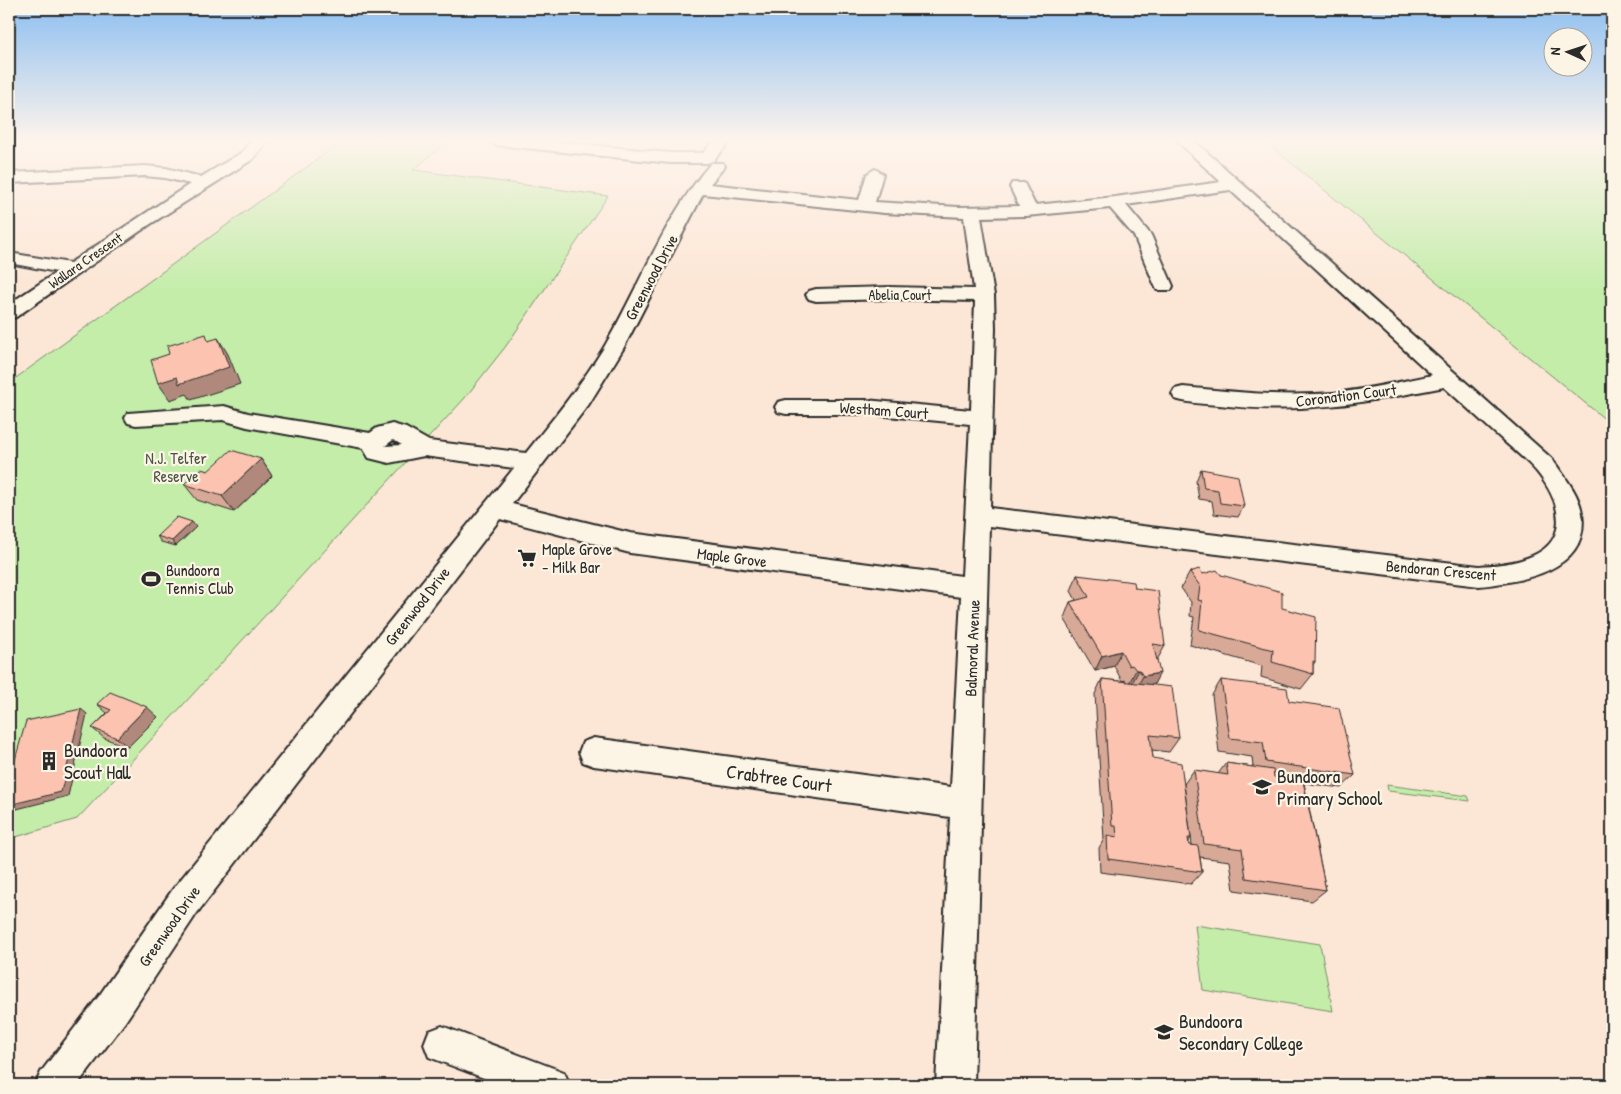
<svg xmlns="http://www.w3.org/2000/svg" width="1621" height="1094" font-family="'Patrick Hand',sans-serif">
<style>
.green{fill:#c3eda9;stroke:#778c6a}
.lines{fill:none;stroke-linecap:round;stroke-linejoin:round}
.minor-casing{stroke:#2b2b2b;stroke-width:4}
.minor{fill:#fcf5e5;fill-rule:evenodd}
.wall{fill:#d9a997;stroke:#2b2b2b}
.shaded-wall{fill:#b0897b;stroke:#2b2b2b}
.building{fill:#fcc4b0;stroke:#2b2b2b}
.labels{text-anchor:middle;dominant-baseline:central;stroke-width:4.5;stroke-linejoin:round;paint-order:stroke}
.far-street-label{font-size:14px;fill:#2b2b2b;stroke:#fcf5e5}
.street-label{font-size:16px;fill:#2b2b2b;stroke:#fcf5e5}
.park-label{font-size:16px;fill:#495244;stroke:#fcf5e5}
.poi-label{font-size:16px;fill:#2b2b2b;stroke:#fcf5e5;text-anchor:start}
.near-poi-label{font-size:19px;fill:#2b2b2b;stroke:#fcf5e5;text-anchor:start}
.near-street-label{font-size:19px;fill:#2b2b2b;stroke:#fcf5e5}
</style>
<rect width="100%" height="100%" fill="#fce6d5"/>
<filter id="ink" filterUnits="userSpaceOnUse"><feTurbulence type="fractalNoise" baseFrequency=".02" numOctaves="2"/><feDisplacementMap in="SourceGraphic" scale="10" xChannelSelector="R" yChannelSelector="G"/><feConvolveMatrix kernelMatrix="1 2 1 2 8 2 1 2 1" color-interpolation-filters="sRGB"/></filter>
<g filter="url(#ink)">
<g class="green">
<path d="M344,140L448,141L413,170L608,196L506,346L464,399L126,767L77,819L9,839V383Z"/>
<path d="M1263,140H1612V425Z"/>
<path d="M1387,785L1468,796L1470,801L1388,791Z"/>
<path d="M1195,925L1320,944L1333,1011L1203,990Z"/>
</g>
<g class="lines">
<g class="minor-casing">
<g id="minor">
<path d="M252,140H268L253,159L149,225L16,317L9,319V304L57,272L9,263V253L70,263L190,184L165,178L145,176L9,183V173L145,166L166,168L201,177L241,153Z"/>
<path d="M488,140H542L670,153H703L715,140H731L713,161L707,163H670L496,145Z"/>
<path d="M1176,140H1193L1552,459C1563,475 1579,493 1582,513C1591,571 1520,582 1479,586L989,526L974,1085H936L950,817L594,766L583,762L579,752L583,742L594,738L951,787L961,597L630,553L500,519L197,913L125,1022L77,1085H35L41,1072L99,996L173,889L514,468L424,456L389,463L369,458L363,448L247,427L223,420L136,425L128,423L125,418L128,413L224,406L248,413L370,433L377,428L392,424L406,428L429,441L526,453C553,419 580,386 603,349C639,288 664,217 711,163H723L725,166L710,184L859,200L867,174L875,169L883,174L875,202L959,207L1019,206L1010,187L1012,183H1024L1035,205L1115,197L1221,182ZM1230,190L1432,375C1399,382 1366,390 1333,393C1283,397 1233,392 1183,387L1175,389L1172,394L1175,399C1192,404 1211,404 1228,406C1308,414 1367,402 1444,387C1465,406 1485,424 1506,443C1516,452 1528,461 1537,472C1562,503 1572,544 1524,559C1510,564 1494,565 1479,566L990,508L995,328L994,295L981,217L1026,216L1110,208L1134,236L1155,286L1157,290H1171L1173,286L1151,235L1126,205ZM703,194L884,213L964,217L974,289L890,287L816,289L809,291L806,295L809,299L816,301L890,299L975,301L971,410L866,400H786L778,402L775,407L778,412L786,414H866L970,424L962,576L630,533L512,504L589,404L623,349ZM393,440L402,445L385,446Z"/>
<path d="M442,1026L564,1072L570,1085H502L429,1057L424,1044L429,1031Z"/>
</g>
</g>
<use href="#minor" class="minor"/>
</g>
<g class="wall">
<path d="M261,459L272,476L234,512L197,500L184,484L208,471Z"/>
<path d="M1201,469L1244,506L1238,517L1214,514L1212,501L1199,499L1196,481Z"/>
<path d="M196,527L176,546L161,542L157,536Z"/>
<path d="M1190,572L1203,574L1221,575L1282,608L1315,662L1313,665V674L1301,689L1261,677L1262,666L1190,645L1194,617L1190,616L1191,602L1181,588Z"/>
<path d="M1077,575L1135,588L1165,646L1157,660L1153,685L1179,738L1169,752L1152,750L1153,758L1191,838L1189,841V845H1192L1184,784L1194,770L1218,774L1226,763L1253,767L1252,757L1219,752L1212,695L1221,680L1289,701L1355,775L1341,788L1304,783L1326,890L1312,901L1234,890L1230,861L1200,857L1202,872L1191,884L1100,872L1099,848L1104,839L1095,694L1102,679L1126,682L1125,680L1122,681L1114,666L1095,671L1064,618L1070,602L1076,600L1071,591Z"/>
<path d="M97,704L158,717L128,747L104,738L92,728L107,713Z"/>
</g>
<g class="shaded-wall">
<path d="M218,338L228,354L240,384L191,400L187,394L170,400L158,383Z"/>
<path d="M261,459L272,476L234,512L222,496Z"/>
<path d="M192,522L196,527L176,546L172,541Z"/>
<path d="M1121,651L1114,666L1095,671L1102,656Z"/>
<path d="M1136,670H1139L1131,685H1128Z"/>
<path d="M1160,673L1152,688L1135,691L1143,676Z"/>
<path d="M147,707L158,717L128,747L117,738Z"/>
<path d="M81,709L87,714L68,796L9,811V805Z"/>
</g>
<g class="building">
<path d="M206,334L208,341L218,338L229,367L179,384L177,377L158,383L151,360L169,354L167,346Z"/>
<path d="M231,450L261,459L222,496L184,484L201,469L208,471Z"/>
<path d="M1201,469L1238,476L1244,506L1220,503L1218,490L1204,488Z"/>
<path d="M177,517L192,522L172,541L157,536Z"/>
<path d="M1199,569L1203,574L1217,570L1221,575L1282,592V608L1316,617L1315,662L1313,661V674L1272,662L1273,650L1199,630L1202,601L1198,600L1200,586L1190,572Z"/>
<path d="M1077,575L1134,582L1135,588L1158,591L1165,646L1153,644L1160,673L1143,676L1139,670H1136L1132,665L1129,666L1121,651L1102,656L1070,602L1089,597Z"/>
<path d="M1102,679L1172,687L1179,738L1150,735L1153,758L1181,763L1191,838H1188L1189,845L1198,846L1202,872L1108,859L1107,835L1117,837L1116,826H1112Z"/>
<path d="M1221,680L1287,688L1289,701L1339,708L1355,775L1266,762L1263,742L1230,738Z"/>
<path d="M110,692L147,707L117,738L92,728L111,710L97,704Z"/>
<path d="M81,709L61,792L9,805V781L26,721Z"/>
<path d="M1226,763L1273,770L1274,777L1303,781L1326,890L1246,878L1242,849L1204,844L1194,770L1228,775Z"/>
</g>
</g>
<linearGradient id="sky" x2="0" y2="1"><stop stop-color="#8dbff1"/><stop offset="0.48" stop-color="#fef4ec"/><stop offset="1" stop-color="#fef4ec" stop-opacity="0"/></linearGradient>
<rect width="1621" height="293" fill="url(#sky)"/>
<defs>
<g id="supermarket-bare" transform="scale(1.5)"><path d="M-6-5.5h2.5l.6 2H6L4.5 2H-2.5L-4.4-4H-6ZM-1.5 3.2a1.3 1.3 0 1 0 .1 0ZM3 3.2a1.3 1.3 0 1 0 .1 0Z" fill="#2b2b2b" stroke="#fcf5e5" stroke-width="2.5" paint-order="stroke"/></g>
<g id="stadium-bare" transform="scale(1.5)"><path d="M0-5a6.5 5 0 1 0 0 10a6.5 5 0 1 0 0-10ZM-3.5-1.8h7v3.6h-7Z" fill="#2b2b2b" stroke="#fcf5e5" stroke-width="2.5" paint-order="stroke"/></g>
<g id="building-bare" transform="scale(1.5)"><path d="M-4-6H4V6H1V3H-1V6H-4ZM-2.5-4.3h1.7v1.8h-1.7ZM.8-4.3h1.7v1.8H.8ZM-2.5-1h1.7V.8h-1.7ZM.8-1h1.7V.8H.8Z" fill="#2b2b2b" stroke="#fcf5e5" stroke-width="2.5" paint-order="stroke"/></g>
<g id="school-bare" transform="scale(1.5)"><path d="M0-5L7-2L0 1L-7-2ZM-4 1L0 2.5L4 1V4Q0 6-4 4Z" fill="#2b2b2b" stroke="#fcf5e5" stroke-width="2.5" paint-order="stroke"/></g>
</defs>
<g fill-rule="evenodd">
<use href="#supermarket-bare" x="527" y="558"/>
<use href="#stadium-bare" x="151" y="579"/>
<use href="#building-bare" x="49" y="761"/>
<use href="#school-bare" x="1262" y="787"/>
<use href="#school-bare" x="1164" y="1032"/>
</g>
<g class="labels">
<g class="far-street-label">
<text transform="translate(85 260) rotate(-35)">Wallara Crescent</text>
<text x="900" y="294">Abelia Court</text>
</g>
<g class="street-label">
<text transform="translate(651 277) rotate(-62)">Greenwood Drive</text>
<text transform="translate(1346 395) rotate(-7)">Coronation Court</text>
<text transform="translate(884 410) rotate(4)">Westham Court</text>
<text transform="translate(732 557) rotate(7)">Maple Grove</text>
<text transform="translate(1441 570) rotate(5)">Bendoran Crescent</text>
<text transform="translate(417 606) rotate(-52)">Greenwood Drive</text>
<text transform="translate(972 648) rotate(-88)">Balmoral Avenue</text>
<text transform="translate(169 926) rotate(-55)">Greenwood Drive</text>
</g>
<g class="park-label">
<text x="176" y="458">N.J. Telfer<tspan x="176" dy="18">Reserve</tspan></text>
</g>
<g class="poi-label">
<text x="542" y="549">Maple Grove<tspan x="542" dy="18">- Milk Bar</tspan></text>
<text x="166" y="570">Bundoora<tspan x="166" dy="18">Tennis Club</tspan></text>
</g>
<g class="near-poi-label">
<text x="64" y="750">Bundoora<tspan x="64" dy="22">Scout Hall</tspan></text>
<text x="1277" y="776">Bundoora<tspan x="1277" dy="22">Primary School</tspan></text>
<text x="1179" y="1021">Bundoora<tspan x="1179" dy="22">Secondary College</tspan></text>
</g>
<g class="near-street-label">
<text transform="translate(779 778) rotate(8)">Crabtree Court</text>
</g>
</g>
<rect width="1621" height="1094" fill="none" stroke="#fcf5e5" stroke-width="30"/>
<rect x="15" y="15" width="1591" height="1064" fill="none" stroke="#2b2b2b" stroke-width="2" filter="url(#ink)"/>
<g transform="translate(1568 52) rotate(273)"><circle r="24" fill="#fcf5e5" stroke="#a8a49b"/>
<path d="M0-4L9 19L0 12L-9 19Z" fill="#2b2b2b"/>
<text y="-8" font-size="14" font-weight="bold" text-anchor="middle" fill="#2b2b2b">N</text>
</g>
</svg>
